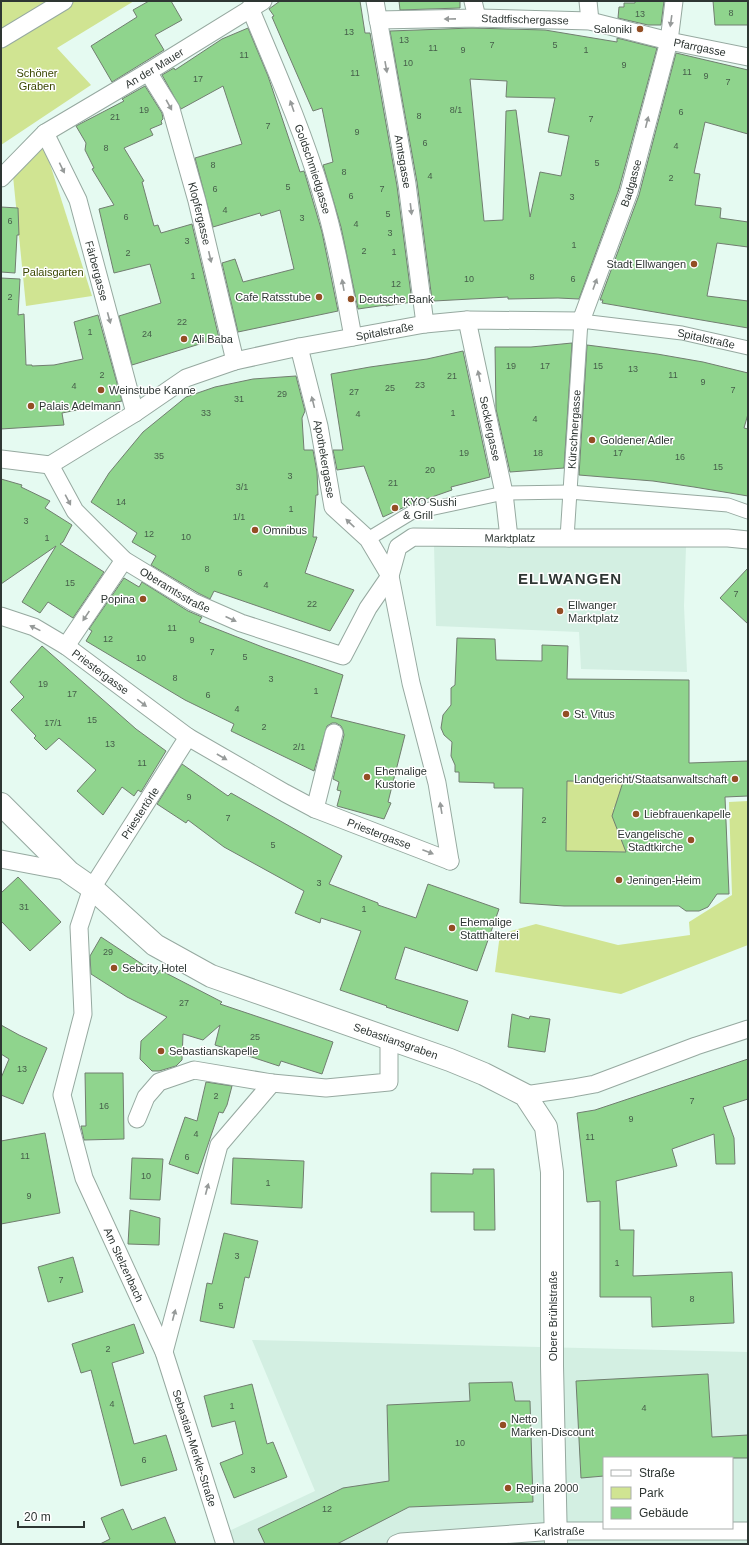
<svg xmlns="http://www.w3.org/2000/svg" width="749" height="1545" font-family="Arial,sans-serif">
<style>
.built{fill:#d3efe2;fill-rule:evenodd}
.green{fill:#d0e492}
.building{fill:#8fd48d;stroke:#717e70;fill-rule:evenodd}
.lines{fill:none;stroke-linecap:round;stroke-linejoin:round}
.pedestrian-casing{stroke:#96a9a0;stroke-width:15}
.minor-casing{stroke:#96a9a0;stroke-width:19}
.tertiary-casing{stroke:#96a9a0;stroke-width:24}
.pedestrian{stroke:#fff;stroke-width:13}
.minor{stroke:#fff;stroke-width:17}
.tertiary{stroke:#fff;stroke-width:22}
.oneway{fill:#969a99}
.poi-dot{fill:#934e24;stroke:#fff;stroke-width:1.5}
.labels{text-anchor:middle;dominant-baseline:central;stroke-width:3;stroke-linejoin:round;paint-order:stroke}
.number-label{font-size:9px;fill:#465e4a}
.street-label{font-size:11px;fill:#2e3633;stroke:#fff}
.poi-label{font-size:11px;fill:#2e3633;stroke:#fff;text-anchor:start}
.park-label{font-size:11px;fill:#3a4700;stroke:#fff}
.district-label{font-size:15px;font-weight:bold;letter-spacing:1px;fill:#2e3633;stroke:#fff}
</style>
<rect width="100%" height="100%" fill="#e5faf1"/>
<g class="built">
<path d="M434,545L686,547L684,606L687,672L581,669L579,632L436,626Z"/>
<path d="M252,1340L748,1352V1544H217L214,1538L315,1491ZM604,1458H732V1528H604Z"/>
</g>
<g class="green">
<path d="M1,1H134L57,48L91,85L1,145Z"/>
<path d="M43,142L92,296L26,306L13,176Z"/>
<path d="M567,781L644,783L618,808L614,807L613,809L617,810L643,852L566,851Z"/>
<path d="M748,801V945L621,994L495,972L500,934L536,924L618,945L690,935L689,922L732,895L729,802Z"/>
</g>
<g class="building">
<path d="M149,1H171L182,20L155,35L164,50L112,82L91,46L137,17L133,10Z"/>
<path d="M280,1H360L365,33H370L397,186L412,302L386,306V305L358,309L341,227L323,165L333,162L322,108L313,111L272,17L274,16L269,9Z"/>
<path d="M399,1H460V8L400,10Z"/>
<path d="M635,1H664L661,25H648L618,18L619,7H624V3H635Z"/>
<path d="M713,1H748V25H715Z"/>
<path d="M248,28L268,76L300,172L304,171L305,174L322,232L338,311L238,332L222,263L235,259L243,282L294,269L280,210L261,216L260,213L213,227L195,158L242,144L223,86L181,109L162,75L174,68L175,70L222,39Z"/>
<path d="M472,28L545,30L617,42V38L657,48L619,189L579,299L558,298L508,299V297L434,301V300H432L417,182L390,31ZM470,79L507,81L506,97L555,98L548,132L569,136L561,176L540,172L530,217L516,110L506,111L503,220L484,221Z"/>
<path d="M676,53L748,70V134L705,122L694,173L700,174L695,205L721,208L720,218L748,222V247L717,243L707,296L748,301V328L602,303L603,300H600L639,195Z"/>
<path d="M145,86L162,113L163,119L161,121L162,124L150,129L153,135L124,148L144,181L142,182L154,226L158,225L161,233L192,224L219,338L132,365L119,316L161,303L150,264L114,273L99,209L114,205L92,169L94,168L85,150L86,143L76,126L124,101L122,99Z"/>
<path d="M1,207L18,208L19,235H17L15,273L1,272Z"/>
<path d="M1,278L20,279L18,315L24,314L26,365H32V366L54,365L83,359L74,322L98,315L122,401L62,413L64,425L1,429Z"/>
<path d="M572,343L564,468L510,472L496,409L495,347H531Z"/>
<path d="M587,345L657,354L703,362L748,373V414L744,428L748,429V496L694,487L653,481L579,475Z"/>
<path d="M463,351L490,477L451,487L452,490L409,505L383,517L364,466L337,470L333,450H343L331,374L370,367L427,359Z"/>
<path d="M296,376L305,411L302,418L304,450H313L317,472L318,495H316L313,537H317L305,573L354,590L330,631L214,591L210,599L198,593L151,565L156,556L132,542L137,533L91,502L109,473L143,432L186,397L215,387L253,379Z"/>
<path d="M1,479L22,485L21,487L50,501L45,508L72,525L63,542L60,544L104,572L73,618L48,602L40,613L22,602L56,546L1,584Z"/>
<path d="M748,568V624L720,598Z"/>
<path d="M124,578L139,587L142,582L188,611L202,617L199,622L265,648L343,675L331,717L405,735L388,802L391,803L384,819L337,806L341,791L337,790L339,782L333,779L344,735L343,730L341,726L336,723H332L327,726L314,771L231,731L234,724L185,700L86,641L92,631L89,629Z"/>
<path d="M457,638L495,639L496,660L542,661V645L568,646L567,679L689,680V763L748,761V796L725,797L729,894H717L708,907L699,911H686L679,906H564L520,903L523,788H494V783L459,782V772H455V765L451,756L452,742L444,735L441,728L443,715L451,705V688L455,685ZM567,781L623,782L612,816L626,852L566,851Z"/>
<path d="M42,646L136,729L166,751L141,792L138,790L134,796L122,787L103,815L77,791L96,770L59,738L46,750L34,738L36,736L11,710L24,697L10,682Z"/>
<path d="M182,764L228,796L231,793L342,856L329,884L378,903V905L416,918L428,884L499,909L477,971L405,947L395,979L468,1001L458,1031L386,1007L387,1006L340,990L361,931L321,918L320,923L295,913L304,891L224,847L188,820L186,823L157,804Z"/>
<path d="M18,877L61,922L30,951L1,921V893Z"/>
<path d="M101,937L157,974L160,970L222,1002L220,1004L333,1042L322,1074L281,1061L279,1066L215,1045L220,1025L203,1040L183,1034L182,1060L176,1066L159,1071H152L140,1059L141,1041L167,1017L127,997L91,974L90,956Z"/>
<path d="M512,1014L529,1019L530,1016L550,1019L545,1052L508,1047Z"/>
<path d="M1,1025L19,1035L47,1048L23,1104L1,1095V1078L9,1059L1,1054Z"/>
<path d="M748,1059V1099L723,1107L734,1138L735,1164H716L714,1134L672,1149L677,1166L616,1181L620,1230H634L633,1276L732,1272L734,1323L652,1327L651,1297H600V1201L587,1202L577,1113L595,1110Z"/>
<path d="M85,1073H123L124,1139L84,1140L81,1126H86Z"/>
<path d="M206,1082L232,1086L227,1105L223,1113L219,1112L198,1174L169,1164L185,1117L197,1121Z"/>
<path d="M45,1133L60,1213L1,1224V1141Z"/>
<path d="M132,1158L163,1159L160,1200L130,1199Z"/>
<path d="M233,1158L304,1161L302,1208L231,1204Z"/>
<path d="M473,1169H494L495,1230H474V1212H431V1173L473,1174Z"/>
<path d="M130,1210L160,1218L159,1245L128,1244Z"/>
<path d="M224,1233L258,1241L249,1278L245,1277L234,1328L200,1321L207,1283L212,1284Z"/>
<path d="M73,1257L83,1292L48,1302L38,1267Z"/>
<path d="M134,1324L144,1353L112,1363L134,1444L166,1435L177,1470L121,1486L91,1370L81,1373L72,1344Z"/>
<path d="M708,1374L712,1437L748,1435V1458H604V1476L581,1478L576,1381Z"/>
<path d="M512,1382L515,1401H530L533,1502L409,1507L337,1544H265L258,1529L343,1488L389,1481L387,1405L470,1401L469,1383Z"/>
<path d="M252,1384L267,1444L273,1442L287,1477L234,1498L220,1463L243,1454L235,1421L212,1427L204,1396Z"/>
<path d="M123,1509L132,1530L165,1517L176,1544H100L110,1539L101,1518Z"/>
</g>
<g class="lines">
<g class="pedestrian-casing">
<g id="pedestrian">
<path id="s1" d="M567,538L581,321L682,333L748,348"/>
<path d="M368,539L411,513L504,493L569,492L728,505L748,512"/>
</g>
</g>
<g class="minor-casing">
<g id="minor">
<path id="s2" d="M375,1L407,184L425,324"/>
<path d="M473,1L477,18"/>
<path d="M588,1L590,21"/>
<path id="s3" d="M250,8C276,70 303,131 322,195C336,241 344,289 353,337"/>
<path id="s4" d="M378,20L477,18L590,21L669,41L748,57"/>
<path d="M1,39L64,1"/>
<path id="s5" d="M148,72L171,109L197,201L235,361"/>
<path id="s6" d="M45,133L78,200L135,413"/>
<path id="s7" d="M1,178L45,133L148,72L263,1"/>
<path id="s8" d="M467,320L504,493L509,538"/>
<path id="s9" d="M299,347L319,426L333,507L368,539L390,576L411,683L437,783L450,861"/>
<path d="M1,459L50,465"/>
<path id="s10" d="M50,465L135,413L186,378L235,361L299,347L425,324L467,320L581,321L629,192L669,41L674,1"/>
<path id="s11" d="M50,465L75,511L124,560L193,602L241,623L343,656L368,608L390,576L398,547L413,537L509,538H728L748,540"/>
<path id="s12" d="M1,616L34,627L66,646L188,737L285,793L315,809L450,861"/>
<path d="M66,646L124,560"/>
<path id="s13" d="M188,737L92,888L79,927L83,1014L62,1095L84,1178L164,1352L225,1544"/>
<path d="M315,809L334,733"/>
<path d="M1,859L69,872"/>
<path d="M525,1095L573,1088L595,1084L696,1046L748,1029"/>
<path d="M137,1119L146,1097L159,1082L194,1070L272,1083L326,1088L389,1082V1039"/>
<path d="M164,1352L219,1145L272,1083"/>
<path id="s14" d="M396,1544L401,1542L555,1531H748"/>
</g>
</g>
<g class="tertiary-casing">
<g id="tertiary">
<path id="s15" d="M1,804L69,872L92,888L155,945L211,976L450,1060L484,1074L525,1095L546,1127L552,1172V1366L556,1544"/>
</g>
</g>
<use href="#pedestrian" class="pedestrian"/>
<use href="#minor" class="minor"/>
<use href="#tertiary" class="tertiary"/>
</g>
<defs><path id="oneway-solid" d="M-6-.8H1V-3.2L6.5 0L1 3.2V.8H-6Z"/></defs>
<g class="oneway">
<use href="#oneway-solid" transform="translate(450 19) rotate(179)"/>
<use href="#oneway-solid" transform="translate(671 21) rotate(98)"/>
<use href="#oneway-solid" transform="translate(386 67) rotate(80)"/>
<use href="#oneway-solid" transform="translate(169 105) rotate(61)"/>
<use href="#oneway-solid" transform="translate(292 106) rotate(-109)"/>
<use href="#oneway-solid" transform="translate(647 122) rotate(-76)"/>
<use href="#oneway-solid" transform="translate(62 168) rotate(64)"/>
<use href="#oneway-solid" transform="translate(411 209) rotate(83)"/>
<use href="#oneway-solid" transform="translate(210 257) rotate(77)"/>
<use href="#oneway-solid" transform="translate(595 284) rotate(-70)"/>
<use href="#oneway-solid" transform="translate(343 285) rotate(-100)"/>
<use href="#oneway-solid" transform="translate(109 318) rotate(75)"/>
<use href="#oneway-solid" transform="translate(479 376) rotate(-102)"/>
<use href="#oneway-solid" transform="translate(313 402) rotate(-104)"/>
<use href="#oneway-solid" transform="translate(68 500) rotate(62)"/>
<use href="#oneway-solid" transform="translate(350 523) rotate(-137)"/>
<use href="#oneway-solid" transform="translate(86 616) rotate(124)"/>
<use href="#oneway-solid" transform="translate(231 619) rotate(24)"/>
<use href="#oneway-solid" transform="translate(35 628) rotate(-154)"/>
<use href="#oneway-solid" transform="translate(142 703) rotate(37)"/>
<use href="#oneway-solid" transform="translate(222 757) rotate(30)"/>
<use href="#oneway-solid" transform="translate(441 808) rotate(-99)"/>
<use href="#oneway-solid" transform="translate(428 852) rotate(21)"/>
<use href="#oneway-solid" transform="translate(207 1189) rotate(-75)"/>
<use href="#oneway-solid" transform="translate(174 1315) rotate(-75)"/>
</g>
<g class="poi-dot">
<circle cx="640" cy="29" r="4"/>
<circle cx="694" cy="264" r="4"/>
<circle cx="319" cy="297" r="4"/>
<circle cx="351" cy="299" r="4"/>
<circle cx="184" cy="339" r="4"/>
<circle cx="101" cy="390" r="4"/>
<circle cx="31" cy="406" r="4"/>
<circle cx="592" cy="440" r="4"/>
<circle cx="395" cy="508" r="4"/>
<circle cx="255" cy="530" r="4"/>
<circle cx="143" cy="599" r="4"/>
<circle cx="560" cy="611" r="4"/>
<circle cx="566" cy="714" r="4"/>
<circle cx="367" cy="777" r="4"/>
<circle cx="735" cy="779" r="4"/>
<circle cx="636" cy="814" r="4"/>
<circle cx="691" cy="840" r="4"/>
<circle cx="619" cy="880" r="4"/>
<circle cx="452" cy="928" r="4"/>
<circle cx="114" cy="968" r="4"/>
<circle cx="161" cy="1051" r="4"/>
<circle cx="503" cy="1425" r="4"/>
<circle cx="508" cy="1488" r="4"/>
</g>
<g class="labels">
<g class="number-label">
<text x="731" y="13">8</text>
<text x="640" y="14">13</text>
<text x="349" y="32">13</text>
<text x="404" y="40">13</text>
<text x="492" y="45">7</text>
<text x="555" y="45">5</text>
<text x="433" y="48">11</text>
<text x="463" y="50">9</text>
<text x="586" y="50">1</text>
<text x="244" y="55">11</text>
<text x="408" y="63">10</text>
<text x="624" y="65">9</text>
<text x="687" y="72">11</text>
<text x="355" y="73">11</text>
<text x="706" y="76">9</text>
<text x="198" y="79">17</text>
<text x="728" y="82">7</text>
<text x="144" y="110">19</text>
<text x="456" y="110">8/1</text>
<text x="681" y="112">6</text>
<text x="419" y="116">8</text>
<text x="115" y="117">21</text>
<text x="591" y="119">7</text>
<text x="268" y="126">7</text>
<text x="357" y="132">9</text>
<text x="425" y="143">6</text>
<text x="676" y="146">4</text>
<text x="106" y="148">8</text>
<text x="597" y="163">5</text>
<text x="213" y="165">8</text>
<text x="344" y="172">8</text>
<text x="430" y="176">4</text>
<text x="671" y="178">2</text>
<text x="288" y="187">5</text>
<text x="215" y="189">6</text>
<text x="382" y="189">7</text>
<text x="351" y="196">6</text>
<text x="572" y="197">3</text>
<text x="225" y="210">4</text>
<text x="388" y="214">5</text>
<text x="126" y="217">6</text>
<text x="302" y="218">3</text>
<text x="10" y="221">6</text>
<text x="356" y="224">4</text>
<text x="390" y="233">3</text>
<text x="187" y="241">3</text>
<text x="574" y="245">1</text>
<text x="364" y="251">2</text>
<text x="394" y="252">1</text>
<text x="128" y="253">2</text>
<text x="193" y="276">1</text>
<text x="532" y="277">8</text>
<text x="469" y="279">10</text>
<text x="573" y="279">6</text>
<text x="396" y="284">12</text>
<text x="10" y="297">2</text>
<text x="182" y="322">22</text>
<text x="90" y="332">1</text>
<text x="147" y="334">24</text>
<text x="511" y="366">19</text>
<text x="545" y="366">17</text>
<text x="598" y="366">15</text>
<text x="633" y="369">13</text>
<text x="102" y="375">2</text>
<text x="673" y="375">11</text>
<text x="452" y="376">21</text>
<text x="703" y="382">9</text>
<text x="420" y="385">23</text>
<text x="74" y="386">4</text>
<text x="390" y="388">25</text>
<text x="733" y="390">7</text>
<text x="354" y="392">27</text>
<text x="282" y="394">29</text>
<text x="239" y="399">31</text>
<text x="206" y="413">33</text>
<text x="453" y="413">1</text>
<text x="358" y="414">4</text>
<text x="535" y="419">4</text>
<text x="464" y="453">19</text>
<text x="538" y="453">18</text>
<text x="618" y="453">17</text>
<text x="159" y="456">35</text>
<text x="680" y="457">16</text>
<text x="718" y="467">15</text>
<text x="430" y="470">20</text>
<text x="290" y="476">3</text>
<text x="393" y="483">21</text>
<text x="242" y="487">3/1</text>
<text x="121" y="502">14</text>
<text x="291" y="509">1</text>
<text x="239" y="517">1/1</text>
<text x="26" y="521">3</text>
<text x="149" y="534">12</text>
<text x="186" y="537">10</text>
<text x="47" y="538">1</text>
<text x="207" y="569">8</text>
<text x="240" y="573">6</text>
<text x="70" y="583">15</text>
<text x="266" y="585">4</text>
<text x="736" y="594">7</text>
<text x="312" y="604">22</text>
<text x="172" y="628">11</text>
<text x="108" y="639">12</text>
<text x="192" y="640">9</text>
<text x="212" y="652">7</text>
<text x="245" y="657">5</text>
<text x="141" y="658">10</text>
<text x="175" y="678">8</text>
<text x="271" y="679">3</text>
<text x="43" y="684">19</text>
<text x="316" y="691">1</text>
<text x="72" y="694">17</text>
<text x="208" y="695">6</text>
<text x="237" y="709">4</text>
<text x="92" y="720">15</text>
<text x="53" y="723">17/1</text>
<text x="264" y="727">2</text>
<text x="110" y="744">13</text>
<text x="299" y="747">2/1</text>
<text x="142" y="763">11</text>
<text x="189" y="797">9</text>
<text x="228" y="818">7</text>
<text x="544" y="820">2</text>
<text x="273" y="845">5</text>
<text x="319" y="883">3</text>
<text x="24" y="907">31</text>
<text x="364" y="909">1</text>
<text x="108" y="952">29</text>
<text x="184" y="1003">27</text>
<text x="255" y="1037">25</text>
<text x="22" y="1069">13</text>
<text x="216" y="1096">2</text>
<text x="692" y="1101">7</text>
<text x="104" y="1106">16</text>
<text x="631" y="1119">9</text>
<text x="196" y="1134">4</text>
<text x="590" y="1137">11</text>
<text x="25" y="1156">11</text>
<text x="187" y="1157">6</text>
<text x="146" y="1176">10</text>
<text x="268" y="1183">1</text>
<text x="29" y="1196">9</text>
<text x="237" y="1256">3</text>
<text x="617" y="1263">1</text>
<text x="61" y="1280">7</text>
<text x="692" y="1299">8</text>
<text x="221" y="1306">5</text>
<text x="108" y="1349">2</text>
<text x="112" y="1404">4</text>
<text x="232" y="1406">1</text>
<text x="644" y="1408">4</text>
<text x="460" y="1443">10</text>
<text x="144" y="1460">6</text>
<text x="253" y="1470">3</text>
<text x="327" y="1509">12</text>
</g>
<g class="street-label">
<text stroke="none"><textPath href="#s4" startOffset="147">Stadtfischergasse</textPath></text>
<text stroke="none"><textPath href="#s4" startOffset="325">Pfarrgasse</textPath></text>
<text stroke="none"><textPath href="#s7" startOffset="190">An der Mauer</textPath></text>
<text stroke="none"><textPath href="#s2" startOffset="163">Amtsgasse</textPath></text>
<text stroke="none"><textPath href="#s3" startOffset="173">Goldschmiedgasse</textPath></text>
<text stroke="none"><textPath href="#s10" startOffset="710">Badgasse</textPath></text>
<text stroke="none"><textPath href="#s5" startOffset="152">Klopfergasse</textPath></text>
<text stroke="none"><textPath href="#s6" startOffset="148">Färbergasse</textPath></text>
<text stroke="none"><textPath href="#s10" startOffset="366">Spitalstraße</textPath></text>
<text stroke="none"><textPath href="#s1" startOffset="344">Spitalstraße</textPath></text>
<text stroke="none"><textPath href="#s8" startOffset="111">Secklergasse</textPath></text>
<text stroke="none"><textPath href="#s1" startOffset="109">Kürschnergasse</textPath></text>
<text stroke="none"><textPath href="#s9" startOffset="115">Apothekergasse</textPath></text>
<text stroke="none"><textPath href="#s11" startOffset="600">Marktplatz</textPath></text>
<text stroke="none"><textPath href="#s11" startOffset="181">Oberamtsstraße</textPath></text>
<text stroke="none"><textPath href="#s12" startOffset="115">Priestergasse</textPath></text>
<text transform="translate(140 813) rotate(-57)">Priestertörle</text>
<text stroke="none"><textPath href="#s12" startOffset="439">Priestergasse</textPath></text>
<text stroke="none"><textPath href="#s15" startOffset="469">Sebastiansgraben</textPath></text>
<text stroke="none"><textPath href="#s13" startOffset="572">Am Stelzenbach</textPath></text>
<text transform="translate(553 1316) rotate(-90)">Obere Brühlstraße</text>
<text stroke="none"><textPath href="#s13" startOffset="769">Sebastian-Merkle-Straße</textPath></text>
<text stroke="none"><textPath href="#s14" startOffset="164">Karlstraße</textPath></text>
</g>
<g class="poi-label">
<text x="632" y="29" text-anchor="end">Saloniki</text>
<text x="686" y="264" text-anchor="end">Stadt Ellwangen</text>
<text x="311" y="297" text-anchor="end">Cafe Ratsstube</text>
<text x="359" y="299">Deutsche Bank</text>
<text x="192" y="339">Ali Baba</text>
<text x="109" y="390">Weinstube Kanne</text>
<text x="39" y="406">Palais Adelmann</text>
<text x="600" y="440">Goldener Adler</text>
<text x="403" y="502">KYO Sushi<tspan x="403" dy="13">&amp; Grill</tspan></text>
<text x="263" y="530">Omnibus</text>
<text x="135" y="599" text-anchor="end">Popina</text>
<text x="568" y="605">Ellwanger<tspan x="568" dy="13">Marktplatz</tspan></text>
<text x="574" y="714">St. Vitus</text>
<text x="375" y="771">Ehemalige<tspan x="375" dy="13">Kustorie</tspan></text>
<text x="727" y="779" text-anchor="end">Landgericht/Staatsanwaltschaft</text>
<text x="644" y="814">Liebfrauenkapelle</text>
<text x="683" y="834" text-anchor="end">Evangelische<tspan x="683" dy="13">Stadtkirche</tspan></text>
<text x="627" y="880">Jeningen-Heim</text>
<text x="460" y="922">Ehemalige<tspan x="460" dy="13">Statthalterei</tspan></text>
<text x="122" y="968">Sebcity Hotel</text>
<text x="169" y="1051">Sebastianskapelle</text>
<text x="511" y="1419">Netto<tspan x="511" dy="13">Marken-Discount</tspan></text>
<text x="516" y="1488">Regina 2000</text>
</g>
<g class="park-label">
<text x="37" y="73">Schöner<tspan x="37" dy="13">Graben</tspan></text>
<text x="53" y="272">Palaisgarten</text>
</g>
<g class="district-label">
<text x="570" y="578">ELLWANGEN</text>
</g>
</g>
<rect width="749" height="1545" fill="none" stroke="#2e3633" stroke-width="4"/>
<rect x="603" y="1457" width="130" height="72" fill="#ffffff" stroke="#abafad"/>
<rect x="611" y="1470" width="20" height="6" fill="#ffffff" stroke="#abafad"/>
<text x="639" y="1477" font-size="12" fill="#2e3633">Straße</text>
<rect x="611" y="1487" width="20" height="12" fill="#d0e492" stroke="#abafad"/>
<text x="639" y="1497" font-size="12" fill="#2e3633">Park</text>
<rect x="611" y="1507" width="20" height="12" fill="#8fd48d" stroke="#abafad"/>
<text x="639" y="1517" font-size="12" fill="#2e3633">Gebäude</text>
<path d="M18 1521v6h66v-6" fill="none" stroke="#2e3633" stroke-width="2"/>
<text x="24" y="1521" font-size="12" fill="#2e3633" stroke="#ffffff" stroke-width="3" paint-order="stroke">20 m</text>
</svg>
